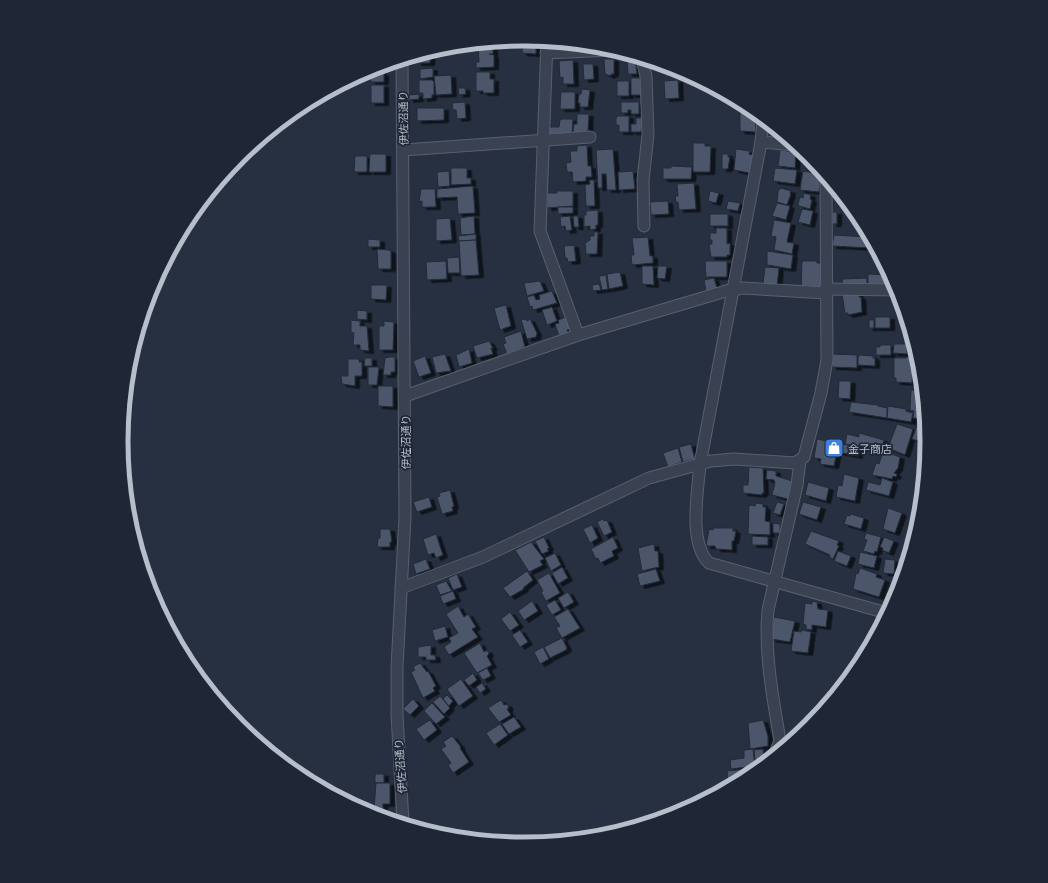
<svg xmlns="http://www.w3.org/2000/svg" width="1048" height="883" font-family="'Open Sans','Noto Sans JP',sans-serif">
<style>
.building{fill:#4c576a;stroke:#212938;filter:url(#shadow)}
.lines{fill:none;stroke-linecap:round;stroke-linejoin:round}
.minor-casing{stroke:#58606e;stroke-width:13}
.minor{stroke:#3a4251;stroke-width:11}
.labels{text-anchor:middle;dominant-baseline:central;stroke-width:3.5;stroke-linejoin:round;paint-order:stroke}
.street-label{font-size:11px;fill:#b6becb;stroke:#1f2736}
.poi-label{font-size:11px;fill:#b6becb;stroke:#1f2736;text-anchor:start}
.rim{fill:none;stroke:#b6becb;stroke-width:5}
</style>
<defs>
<filter id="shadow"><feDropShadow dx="4.5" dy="2.5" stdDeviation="0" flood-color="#0009"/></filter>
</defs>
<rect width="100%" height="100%" fill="#263041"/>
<g class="building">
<path d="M523,39L540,41L539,47H536V54L522,53Z"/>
<path d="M493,42V54H489L494,55V67L476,68V62H479L478,44Z"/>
<path d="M556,42L567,43V48H558Z"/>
<path d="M431,51L430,63H417V55Z"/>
<path d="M635,57L637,74H628L627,58Z"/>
<path d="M604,59H614V74H611V76L605,74Z"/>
<path d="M573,60L574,84H563V77L560,78L559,61Z"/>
<path d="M583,64H593L594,79L584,80Z"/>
<path d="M382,66L381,74L384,73V82H371L370,72L372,71H368Z"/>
<path d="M433,68V77L420,79V69Z"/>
<path d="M476,72H490V79H494V93H483V91H476Z"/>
<path d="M451,75L452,94L436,95L434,76Z"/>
<path d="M631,78H640L643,95H631Z"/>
<path d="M419,80H432L434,82V95H432V98L423,99V93H419Z"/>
<path d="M678,80L679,98L665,99L664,81Z"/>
<rect x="617" y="81" width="12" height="15"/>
<rect x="371" y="85" width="13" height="18"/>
<path d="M458,88H465L466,94L459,95Z"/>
<path d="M582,89L590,90L588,107H580V103H578L579,94H581Z"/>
<path d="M561,92H575V109H560Z"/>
<path d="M419,94V99L409,100V95Z"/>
<path d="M465,102L466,118L457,119L456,110H453L452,103Z"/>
<path d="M621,102H639V114H631V110H628V113H621Z"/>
<path d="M417,108H444V120L417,121Z"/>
<path d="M740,111L755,113L756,132L740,131Z"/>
<path d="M577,114H589L588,131H586V134L573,133L574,124H577Z"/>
<path d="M618,116H629V132H619V125H616V118Z"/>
<path d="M636,118H643L641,132H631V124H636Z"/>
<path d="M562,119H573L572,134L549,135L548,127H559L560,120Z"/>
<path d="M693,143H705V146H711L710,172H693Z"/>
<path d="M587,145L588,166H591L592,177H586V181L573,182L572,172H567L566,163L571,162L570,151H577V146Z"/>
<path d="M613,149L616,190H607L606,174H602V188H598L596,150Z"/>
<path d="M736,149L750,151L749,154L753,155L750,173L734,170Z"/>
<path d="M780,150L796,152L795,168L778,166Z"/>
<path d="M370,154H386V172H369Z"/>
<path d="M722,154H728V157H730L728,169H722Z"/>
<path d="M355,156H367V172H354Z"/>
<path d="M806,156L809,157L820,172L807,170V168H805Z"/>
<path d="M671,166L692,167L691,179H663V168H671Z"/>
<path d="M451,168H467V178H471V184L451,185Z"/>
<path d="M775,168L797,170L795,184L773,181Z"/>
<path d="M449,171L450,186L438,187L437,172Z"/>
<path d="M633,171L635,189L619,190L618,172Z"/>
<path d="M803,171L821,174L819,192L800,190Z"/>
<path d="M589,180H594L595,206H586L585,185L590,184Z"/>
<path d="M694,183L696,209L679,210L678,202H676L675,196H678L677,184Z"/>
<path d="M473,186L475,213L458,214L457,197L437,198V189Z"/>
<path d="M781,188L791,191L790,194H791L787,205L777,202L778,191Z"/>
<path d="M421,189H435L436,207H422V201L419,202Z"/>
<path d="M557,191H573V206L547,208V193H557Z"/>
<path d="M710,191L719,193L716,203L708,201Z"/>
<path d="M804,193L811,195L810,199L812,200L810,209L799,206L798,204L800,197L803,198Z"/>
<path d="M668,201L669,214L651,215L650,202Z"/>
<path d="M728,201L740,203L738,211L726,209Z"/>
<path d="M842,202H846L849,207V211L842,210Z"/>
<path d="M777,203L790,206L786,220L772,216Z"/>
<path d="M558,207H573V213L558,214Z"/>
<path d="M802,209L813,211L810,225L798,222Z"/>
<path d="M598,210V225H596V229L590,230V226L584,227V215H586V211Z"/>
<rect x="832" y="212" width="5" height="12"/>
<rect x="710" y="214" width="18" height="12"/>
<path d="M474,216L475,234L461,235L460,218Z"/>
<path d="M570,216L572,230L566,231L565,226L561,227L560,217Z"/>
<path d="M573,216H578L579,227H574Z"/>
<path d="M450,218L452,240L436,241V219Z"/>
<path d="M774,220L791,223L787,242L794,243L792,254L774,250L776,237L771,236Z"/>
<path d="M716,228H727V244L730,243V255H727V257H711L709,244H712V240H710V233H716Z"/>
<path d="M594,232H598L597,254H586L585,243L590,240V236H594Z"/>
<path d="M476,234V240L459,241L458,236Z"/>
<path d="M834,235L868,237V235L872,243V248L832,246Z"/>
<path d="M648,237L650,256H653V263L632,265L631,255H634L632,238Z"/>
<path d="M368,239L380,240V247H368Z"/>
<path d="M476,240L479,275L461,276L459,241Z"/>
<path d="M574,245L576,261L568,262L567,258H565L564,246Z"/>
<path d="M377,249L389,250L391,251V269H378Z"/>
<path d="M767,251L793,255L791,269L767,265Z"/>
<path d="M459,257L460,273H448L447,258Z"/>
<path d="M446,261L447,279L427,280L426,262Z"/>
<path d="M705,261H727V277H706Z"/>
<path d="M802,261H817V263H822V288L806,286L801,290Z"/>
<path d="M642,266H653L654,285L642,284Z"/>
<path d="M658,266H667L665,279L657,278Z"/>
<path d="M765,267L779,268L777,286L763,284Z"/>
<path d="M620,272L623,286L609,289L607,274Z"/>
<path d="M868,274L889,275L890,284L895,286L868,287Z"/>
<path d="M606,275L608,289L602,290L599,276Z"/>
<path d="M714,278L717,288L706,291L704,280Z"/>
<path d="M867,278V287L843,288L842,279Z"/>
<path d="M540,281L544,291L527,296L524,283Z"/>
<path d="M599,284L601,290L593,291L592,285Z"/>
<path d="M371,285H387L386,300L371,299Z"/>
<path d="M552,291L557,303L533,310L532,306L530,307L527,297L534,295L536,300L540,299L539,295Z"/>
<path d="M858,293L859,297H861L862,312L848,315V313H845L842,294Z"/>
<path d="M506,305L511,326L500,330L494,308Z"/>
<path d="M552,307L557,321L547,325L542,310Z"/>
<path d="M357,310L367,311V320L357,319Z"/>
<path d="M566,317L570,329L567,330L568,333L559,336L555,324L559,323L558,320Z"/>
<rect x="875" y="317" width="15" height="11"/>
<path d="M526,319L527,321L530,319L537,333L536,337L527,339L521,320Z"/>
<path d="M351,320L360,321V326H367L369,351L360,350V345H353L354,333L351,332Z"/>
<rect x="869" y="320" width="5" height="8"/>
<path d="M384,321L394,322L393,350H379V326H384Z"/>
<path d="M521,331L525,347L507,354L503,344L506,343L504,337Z"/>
<path d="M489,341L493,348H491L493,354L477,358L473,346Z"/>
<path d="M894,344H907V354L893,353Z"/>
<path d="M880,345H891V355H876V347H880Z"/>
<path d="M469,349L472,363L459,367L456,355Z"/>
<path d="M445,354L451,371L436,373L432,357Z"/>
<path d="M833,354L857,355V368L832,367Z"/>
<path d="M860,355L873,356V358H875V366L858,365V357Z"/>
<path d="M425,356L431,373L419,377L413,361Z"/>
<path d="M389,357H395V372H391V375H383L385,358Z"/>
<path d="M906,357H916L915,363H913L912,383L896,382V378H894V358H906Z"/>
<path d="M365,358H372V366H364Z"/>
<path d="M348,359H359V362H362V376H355V386L342,384L341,376H348Z"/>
<path d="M368,367H379L377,385H368Z"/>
<path d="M839,381H851L850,399L838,398Z"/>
<path d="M378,386H393V407L378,406Z"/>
<path d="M911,390L922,391L924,419L913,418L914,411L910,410Z"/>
<path d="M851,402L878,405V406L887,408V418L849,412Z"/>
<path d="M888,406L906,409V411L913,413L911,422L887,418Z"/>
<path d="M897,424L913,429L905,455L888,448Z"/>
<path d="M917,425L925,428L926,437L924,443L912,439Z"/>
<path d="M859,433L884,440L882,450L845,444L847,434L859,437Z"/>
<path d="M817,439L858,447V456L837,452L834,466L820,464L821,459L814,458Z"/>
<path d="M691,444L695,459L683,462L679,447Z"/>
<path d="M678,448L682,462L668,467L663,453Z"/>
<path d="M883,451L900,457L898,468L894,473L897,474L896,477L893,476L892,479L872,475L876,463L879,464Z"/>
<path d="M749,467L763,468L764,493H762V495L743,493V485H748Z"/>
<path d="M767,470L776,471V476L792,481L788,499L772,495L775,483L774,480L766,479Z"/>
<path d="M844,474L859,478L855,501L836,497L838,485L842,486Z"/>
<path d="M882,478L893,482L889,496L866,490L868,482L880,485Z"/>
<path d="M808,482L829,488L826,501L805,495Z"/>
<path d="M450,490L454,506L452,507L453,511L442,514L437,497L440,496L439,493Z"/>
<path d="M429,497L432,507L417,512L413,502Z"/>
<path d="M777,502L784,504L780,515L773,513Z"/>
<path d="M803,502L821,507L817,520L799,514Z"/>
<path d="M756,503L763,504V507H766L765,521L770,522V535L748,534L749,505L755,506Z"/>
<path d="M888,508L902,513L895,533L883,529Z"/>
<path d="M851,514L864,518L861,529L844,524L847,515L850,516Z"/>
<path d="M603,519L604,521L607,520L612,532L604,536L597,522Z"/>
<path d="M773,523L780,524V533H773Z"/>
<path d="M592,525L598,538L590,543L583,529Z"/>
<path d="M713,528H733V531H736L734,541H732V550L716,549L715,546H706L709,529L713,530Z"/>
<path d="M380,529H390L392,542H390V547H377L378,538H380Z"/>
<path d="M811,531L839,541L837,545L839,546L833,559L829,557L830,555L805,544Z"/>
<path d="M866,533L881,537L877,552L875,551L874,554L863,551L867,540L864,539Z"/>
<path d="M436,534L443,555L436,558L434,553L428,555L423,539Z"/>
<path d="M752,536L768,537V545H752Z"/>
<path d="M544,537L549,548L547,549L549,551L542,554L535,541Z"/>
<path d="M613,537L618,548L612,551L614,556L600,563L598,558L596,559L591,549Z"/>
<path d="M884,537L894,541L889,553L882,550L883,548L880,547Z"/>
<path d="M531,542L544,559L540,561L543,565L529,572L515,550Z"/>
<path d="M654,544L655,551H658L659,567L642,571L638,548Z"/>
<path d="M838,551L851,556L847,566L834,561Z"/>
<path d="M860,552L877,556L874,568L858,564Z"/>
<path d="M555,553L561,565L551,571L545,558Z"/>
<path d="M898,558H907L892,602L893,578H898Z"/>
<path d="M426,559L430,569L416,574L413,564Z"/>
<path d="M885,559L895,560L894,574L883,573Z"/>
<path d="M562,567L568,578L558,584L552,573Z"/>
<path d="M860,568L877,574L876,577L885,580L879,597L853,589L856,573L858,574Z"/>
<path d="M656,569L660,581L640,586L637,574Z"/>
<path d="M527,571L533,580L523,588L524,589L510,597L503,588Z"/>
<path d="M549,573L560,593L546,601L541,592L543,591L537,580Z"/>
<path d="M457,574L462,587L453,590L448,578Z"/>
<path d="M446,581L452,591L440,595L436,585Z"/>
<path d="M453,591L456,599L443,604L440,596Z"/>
<path d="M568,592L574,602L564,608L558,598Z"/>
<path d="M555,600L561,610L552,615L546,605Z"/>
<path d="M532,601L538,611L524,620L518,611Z"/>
<path d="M812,601L817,602L818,609L828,610L826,627L812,625V630L806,629V625L803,624L805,603L812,604Z"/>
<path d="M458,606L464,617L468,614L476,627L472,629L478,637L449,655L444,647L451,642L449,638L458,633L446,614Z"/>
<path d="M568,609L580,628L562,638L556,628L560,626L554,617Z"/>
<path d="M510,612L519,625L510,631L501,619Z"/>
<path d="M774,617L795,621L790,642L771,639Z"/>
<path d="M445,626L448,637L435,641L432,630Z"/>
<path d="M520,630L528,642L520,647L512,635Z"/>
<path d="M802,630L811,632L808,653L791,651L794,631L801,632Z"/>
<path d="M562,638L567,648L566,650L550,658L544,647Z"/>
<path d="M480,643L484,652L487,650L489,654L487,656L492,665L477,673L464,653Z"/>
<path d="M431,645V655H435L436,660H426V657H418V647Z"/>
<path d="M543,647L549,659L540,664L534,652Z"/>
<path d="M420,663L427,672L428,671L436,686L433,688L435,691L423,698L411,672L415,670L413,667Z"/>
<path d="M487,668L491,676L483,680L478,673Z"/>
<path d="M473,673L477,680L469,686L464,680Z"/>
<path d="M461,679L473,696L459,706L447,689Z"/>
<path d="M482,683L486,689L480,693L476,687Z"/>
<path d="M447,695L453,701L449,706L443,699Z"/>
<path d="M440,696L450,708L444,714L433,702Z"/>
<path d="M413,699L419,706L410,715L403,709Z"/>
<path d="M501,700L504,705L507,704L509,708L507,709L511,715L499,722L488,708Z"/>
<path d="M432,703L445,717L436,724L424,711Z"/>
<path d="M514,717L521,727L509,734L502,724Z"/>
<path d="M430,720L437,730L424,740L416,729Z"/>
<path d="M763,720L768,736V746L750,749L748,723Z"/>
<path d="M500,724L508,735L494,745L486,733Z"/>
<path d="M452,736L461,747L460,748L469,762L453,773L448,765L451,763L441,749L446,746L443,742Z"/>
<path d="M753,749L755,766L731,769L730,760L744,758V750Z"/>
<path d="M763,749L764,760L755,761L754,750Z"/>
<path d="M747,769V776L742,779L728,780L727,771Z"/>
<rect x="375" y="774" width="9" height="9"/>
<path d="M376,783H390V804H383V809H374Z"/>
</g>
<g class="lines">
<g class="minor-casing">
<g id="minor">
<path d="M547,41L540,231L578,335"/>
<path d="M546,53L613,50"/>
<path d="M642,59L646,76L648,135L643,180L644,226"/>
<path d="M402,60L405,517L397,667V714L403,823"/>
<path d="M763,119L761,142L700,464C698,491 688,543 709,563L887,613"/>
<path d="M761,142L794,145"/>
<path d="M403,150L590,137"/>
<path d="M825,289L897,290"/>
<path d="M405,396L578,335L726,291L743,288L826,293"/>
<path d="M401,588L483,557L649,478L711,461L734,459L795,463L804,457L821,393L827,360L826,178"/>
<path d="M775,753L780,741C773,697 764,654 768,610L797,485L800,461"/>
</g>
</g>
<use href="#minor" class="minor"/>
</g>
<defs>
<g id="shop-square" transform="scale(1)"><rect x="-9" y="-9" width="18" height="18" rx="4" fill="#3f7fe0" stroke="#1f2736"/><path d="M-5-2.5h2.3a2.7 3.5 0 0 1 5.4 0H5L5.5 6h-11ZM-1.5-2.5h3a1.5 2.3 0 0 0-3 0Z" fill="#fff"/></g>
</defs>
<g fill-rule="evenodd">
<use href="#shop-square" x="834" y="448"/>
</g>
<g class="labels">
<g class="street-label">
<text transform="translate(403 118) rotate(-91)">伊佐沼通り</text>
<text transform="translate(405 442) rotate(-90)">伊佐沼通り</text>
<text transform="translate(400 766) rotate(-94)">伊佐沼通り</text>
</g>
<g class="poi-label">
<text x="848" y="448">金子商店</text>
</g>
</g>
<path d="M0 0H1048V883H0ZM523 46H525A395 395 0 0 1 920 441V442A395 395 0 0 1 525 837H523A395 395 0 0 1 128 442V441A395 395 0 0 1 523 46Z" fill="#1f2736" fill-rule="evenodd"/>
<path class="rim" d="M523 46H525A395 395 0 0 1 920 441V442A395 395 0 0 1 525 837H523A395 395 0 0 1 128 442V441A395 395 0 0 1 523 46Z"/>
</svg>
